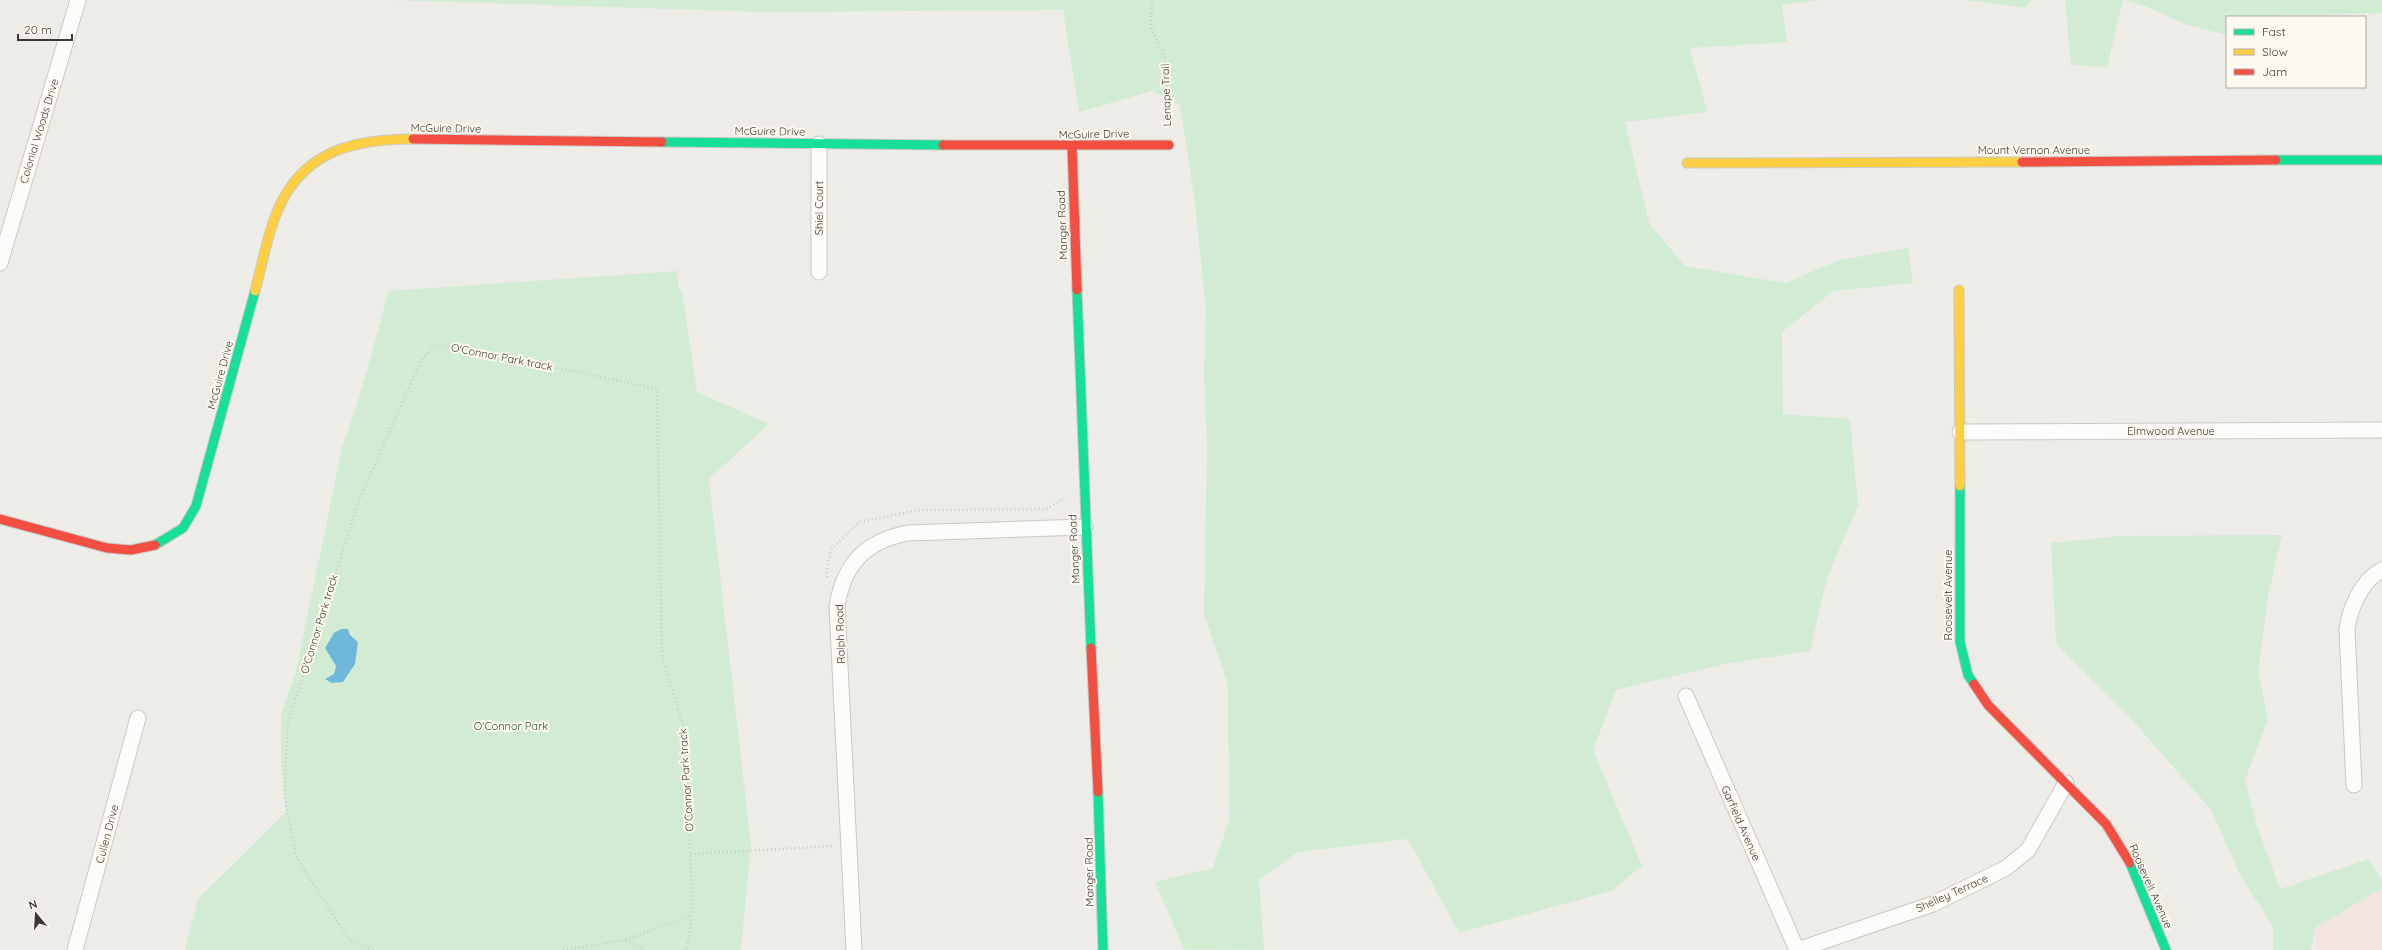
<svg xmlns="http://www.w3.org/2000/svg" width="2382" height="950" font-family="Quicksand,sans-serif">
<style>
.commercial{fill:#f3e3e1}
.green{fill:#d1ecd2}
.water{fill:#6fb8db}
.lines{fill:none;stroke-linecap:round;stroke-linejoin:round}
.street-casing{stroke:#c9c8c4;stroke-width:17}
.fast-casing{stroke:#c9c8c4;stroke-width:11}
.slow-casing{stroke:#c9c8c4;stroke-width:11}
.jam-casing{stroke:#c9c8c4;stroke-width:11}
.path{stroke:#cccbc9;stroke-width:2.5;stroke-dasharray:1 3;stroke-linecap:butt}
.street{stroke:#fcfcfb;stroke-width:15}
.fast{stroke:#16e098;stroke-width:9}
.slow{stroke:#ffcf43;stroke-width:9}
.jam{stroke:#f24e42;stroke-width:9}
.labels{text-anchor:middle;dominant-baseline:central;stroke-width:4;stroke-linejoin:round;paint-order:stroke}
.street-label{font-size:11px;fill:#393834;stroke:#fffaf0}
.park-label{font-size:11px;fill:#225a2f;stroke:#fffaf0}
</style>
<rect width="100%" height="100%" fill="#eeece6"/>
<path class="commercial" d="M2382,888V950H2316L2315,928Z"/>
<g class="green">
<path d="M390,0H1820L1782,5L1787,42L1690,48L1707,112L1625,122L1649,223L1685,266L1785,283L1840,260L1908,248L1913,283L1833,291L1782,332L1783,414L1850,419L1858,506L1827,578L1810,651L1724,664L1616,690L1593,750L1642,866L1611,891L1459,933L1408,839L1297,852L1259,880L1264,950L1184,949L1155,882L1213,868L1229,821L1228,685L1204,614L1207,446L1204,374L1206,309L1194,196L1180,105L1152,91L1079,112L1063,10L764,12Z"/>
<path d="M1966,0H2032L2025,8Z"/>
<path d="M2065,0H2123L2107,67L2071,65Z"/>
<path d="M2123,0H2382V13L2227,17V35L2184,24L2148,7Z"/>
<path d="M677,271L679,290L682,291L697,392L769,424L709,479L751,845L741,950H185L198,899L286,812L281,761V715L296,671L342,448L357,405L389,291Z"/>
<path d="M2282,535L2268,596L2258,672L2268,719L2245,780L2258,829L2280,889L2369,859L2382,881V888L2315,928L2311,950H2273V926L2240,875L2212,811L2126,713L2056,644L2051,543L2121,536Z"/>
</g>
<path class="water" d="M341,629H348L350,635L358,642L355,664L343,682L332,683L325,679L334,674L336,666L325,648L334,633Z"/>
<g class="lines">
<g class="street-casing">
<g id="street">
<path d="M0,263L78,0"/>
<path d="M819,272V144"/>
<path d="M1960,432L2382,430"/>
<path d="M1686,696L1797,950"/>
<path d="M2354,785L2347,629C2350,608 2361,581 2382,570"/>
<path d="M75,950L138,718"/>
<path d="M854,950L837,606C844,563 866,541 908,533L1085,527"/>
<path d="M1797,950L1933,904L2006,868L2028,850L2066,783"/>
</g>
</g>
<g class="fast-casing">
<g id="fast">
<path d="M662,142L943,145"/>
<path d="M2276,160H2382"/>
<path d="M1077,290L1091,648"/>
<path d="M1960,486V642L1968,675L1974,684"/>
<path d="M155,545L183,528L196,506L255,291"/>
<path d="M1098,792L1103,950"/>
<path d="M2130,863L2166,950"/>
</g>
</g>
<g class="slow-casing">
<g id="slow">
<path d="M1687,163L2022,162"/>
<path d="M1959,290L1960,486"/>
<path d="M255,291C262,265 267,236 277,212C302,151 353,139 413,139"/>
</g>
</g>
<g class="jam-casing">
<g id="jam">
<path d="M413,139L662,142"/>
<path d="M943,145H1169"/>
<path d="M1072,146L1077,290"/>
<path d="M2022,162L2276,160"/>
<path d="M0,519L107,548L131,550L155,545"/>
<path d="M1091,648L1098,792"/>
<path d="M1974,684L1988,705L2106,824L2130,863"/>
</g>
</g>
<g class="path">
<path d="M1152,0L1151,28L1165,56L1167,126"/>
<path d="M827,577V567L831,550L859,522L919,510L1047,509L1064,498"/>
<path d="M691,854L833,846"/>
<path d="M625,940L691,915"/>
<path d="M373,950L349,940L297,858L284,795L288,723L359,500L420,363L434,345L459,347L657,389L662,657L685,731L692,897L690,934L686,950"/>
<path d="M563,950L625,940L644,950"/>
</g>
<use href="#street" class="street"/>
<use href="#fast" class="fast"/>
<use href="#slow" class="slow"/>
<use href="#jam" class="jam"/>
</g>
<g class="labels">
<g class="street-label">
<text transform="translate(1166 95) rotate(-92)">Lenape Trail</text>
<text transform="translate(446 128) rotate(1)">McGuire Drive</text>
<text transform="translate(39 131) rotate(-73)">Colonial Woods Drive</text>
<text transform="translate(770 131) rotate(1)">McGuire Drive</text>
<text transform="translate(1094 134) rotate(-1)">McGuire Drive</text>
<text x="2034" y="150">Mount Vernon Avenue</text>
<text transform="translate(819 208) rotate(-90)">Shiel Court</text>
<text transform="translate(1062 225) rotate(-92)">Manger Road</text>
<text transform="translate(502 357) rotate(11)">O'Connor Park track</text>
<text transform="translate(220 375) rotate(-75)">McGuire Drive</text>
<text x="2171" y="431">Elmwood Avenue</text>
<text transform="translate(1074 549) rotate(-93)">Manger Road</text>
<text transform="translate(1948 595) rotate(-90)">Roosevelt Avenue</text>
<text transform="translate(319 624) rotate(-73)">O'Connor Park track</text>
<text transform="translate(840 634) rotate(-92)">Ralph Road</text>
<text transform="translate(686 780) rotate(-94)">O'Connor Park track</text>
<text transform="translate(1741 823) rotate(66)">Garfield Avenue</text>
<text transform="translate(107 834) rotate(-75)">Cullen Drive</text>
<text transform="translate(1089 872) rotate(-91)">Manger Road</text>
<text transform="translate(2151 886) rotate(66)">Roosevelt Avenue</text>
<text transform="translate(1952 893) rotate(-24)">Shelley Terrace</text>
</g>
<g class="park-label">
<text x="511" y="726">O'Connor Park</text>
</g>
</g>
<rect x="2226" y="16" width="140" height="72" fill="#fffaf0" stroke="#b0aca5"/>
<rect x="2234" y="29" width="20" height="6" fill="#16e098" stroke="#b0aca5"/>
<text x="2262" y="36" font-size="12" fill="#393834">Fast</text>
<rect x="2234" y="49" width="20" height="6" fill="#ffcf43" stroke="#b0aca5"/>
<text x="2262" y="56" font-size="12" fill="#393834">Slow</text>
<rect x="2234" y="69" width="20" height="6" fill="#f24e42" stroke="#b0aca5"/>
<text x="2262" y="76" font-size="12" fill="#393834">Jam</text>
<g transform="translate(36 914) rotate(342)" stroke="#fffaf0" stroke-width="3" paint-order="stroke">
<path d="M0-3L7 15L0 10L-7 15Z" fill="#393834"/>
<text y="-6" font-size="11" font-weight="bold" text-anchor="middle" fill="#393834">N</text>
</g>
<path d="M18 34v6h54v-6" fill="none" stroke="#393834" stroke-width="2"/>
<text x="24" y="34" font-size="12" fill="#393834" stroke="#fffaf0" stroke-width="3" paint-order="stroke">20 m</text>
</svg>
